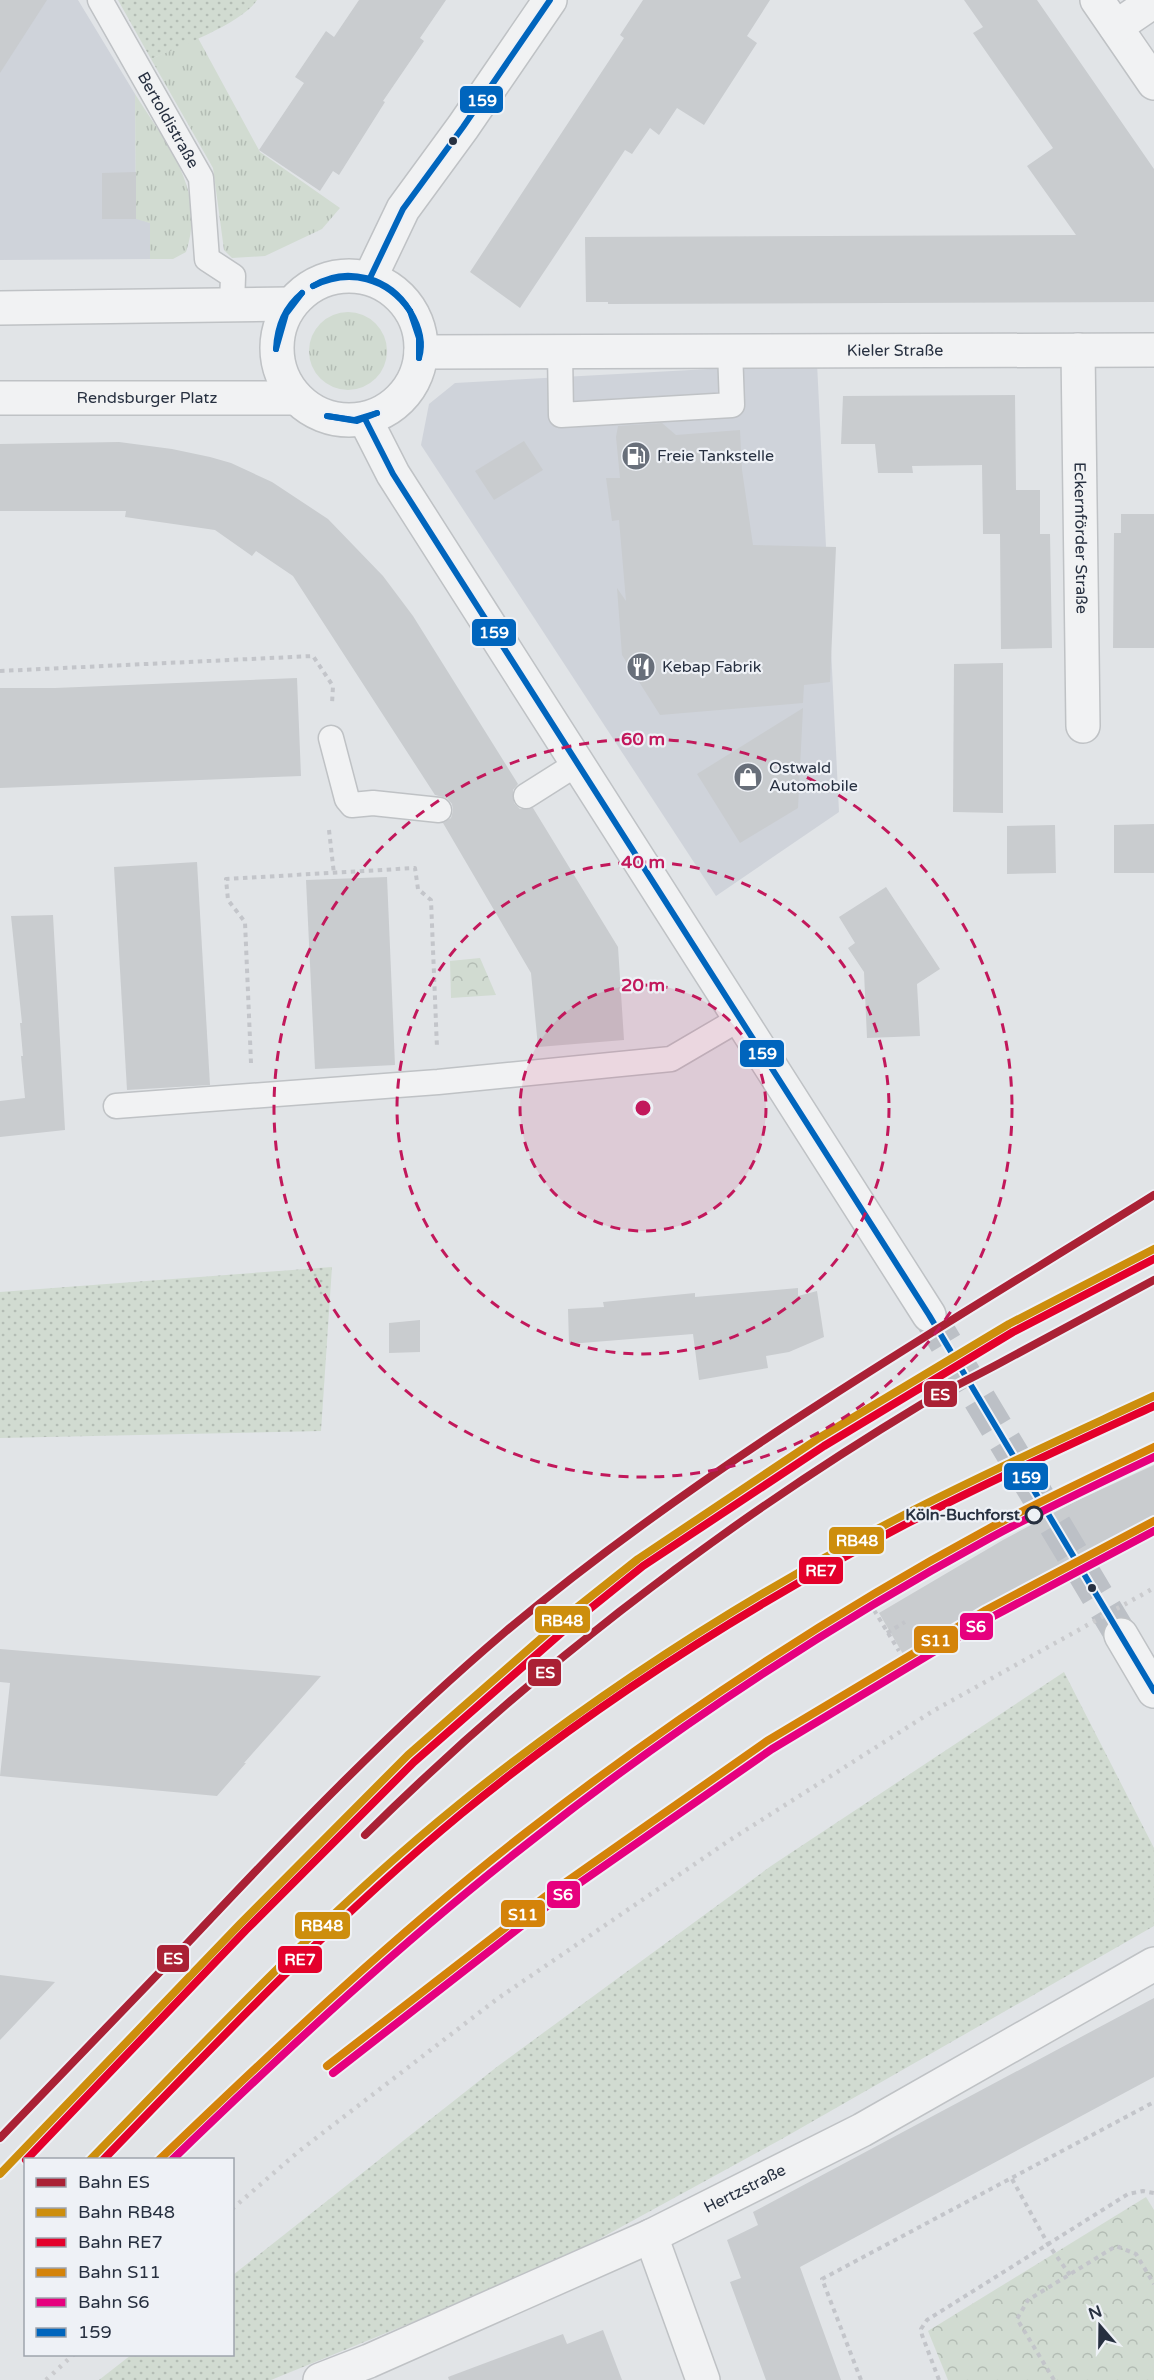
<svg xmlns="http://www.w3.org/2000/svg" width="1154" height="2380" font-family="'Varela Round',sans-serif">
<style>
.built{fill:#cfd3da}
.grass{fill:url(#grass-tufts)}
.park{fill:url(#park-crowns)}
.garden{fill:url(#garden-dots)}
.building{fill:#c9cccf}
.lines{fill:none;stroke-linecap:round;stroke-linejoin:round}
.tertiary-tunnel{stroke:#bcc0c6;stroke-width:33;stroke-dasharray:33 16;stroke-linecap:butt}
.service-casing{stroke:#bfc2c5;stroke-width:27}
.minor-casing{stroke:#bfc2c5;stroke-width:36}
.tertiary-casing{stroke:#bfc2c5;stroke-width:36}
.path{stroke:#c3c5ca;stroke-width:4;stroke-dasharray:4.5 4.5;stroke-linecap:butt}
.service{stroke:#f1f2f3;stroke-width:24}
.minor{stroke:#f1f2f3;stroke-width:33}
.tertiary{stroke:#f1f2f3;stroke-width:33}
.rail{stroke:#cacbce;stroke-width:4.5;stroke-dasharray:3 6;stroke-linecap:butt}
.bus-1-casing{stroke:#eef1f6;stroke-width:10}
.bus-1{stroke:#0065bd;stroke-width:6}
.rail-1-casing{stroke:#eef1f6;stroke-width:12}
.rail-2-casing{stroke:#eef1f6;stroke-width:12}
.rail-3-casing{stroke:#eef1f6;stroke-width:12}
.rail-4-casing{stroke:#eef1f6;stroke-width:12}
.rail-5-casing{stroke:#eef1f6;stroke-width:12}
.rail-1{stroke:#aa2135;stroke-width:8}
.rail-2{stroke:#cd8e0d;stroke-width:8}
.rail-3{stroke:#e4002b;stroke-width:8}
.rail-4{stroke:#d4830a;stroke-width:8}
.rail-5{stroke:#e6007e;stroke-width:8}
.ring{fill:none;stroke:#c2185b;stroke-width:3;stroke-dasharray:10 8}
.bus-dot{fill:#273040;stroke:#eef1f6;stroke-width:2}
.stop-dot{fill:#eef1f6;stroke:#273040;stroke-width:3}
.labels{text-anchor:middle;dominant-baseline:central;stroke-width:4.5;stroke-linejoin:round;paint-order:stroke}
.street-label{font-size:16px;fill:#273040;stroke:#eef1f6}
.poi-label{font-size:16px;fill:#273040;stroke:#eef1f6;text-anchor:start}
.stop-label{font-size:16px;font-weight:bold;fill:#273040;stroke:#eef1f6;text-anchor:end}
.centre{fill:#c2185b;stroke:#eef1f6;stroke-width:3}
.ring-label{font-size:18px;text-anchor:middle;font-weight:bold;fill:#c2185b;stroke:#eef1f6;stroke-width:4.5;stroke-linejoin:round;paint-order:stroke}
.line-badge{stroke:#eef1f6;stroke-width:2}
.badge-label{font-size:16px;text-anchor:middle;font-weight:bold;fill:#fff}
</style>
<defs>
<pattern id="grass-tufts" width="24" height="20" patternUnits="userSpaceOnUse" patternTransform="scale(1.5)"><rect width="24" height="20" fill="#d1dbd1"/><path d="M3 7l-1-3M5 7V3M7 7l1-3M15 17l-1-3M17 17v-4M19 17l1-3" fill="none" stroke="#b3bcb4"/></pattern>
<pattern id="park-crowns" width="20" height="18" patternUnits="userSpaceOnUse" patternTransform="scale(1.5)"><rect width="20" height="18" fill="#d1dbd1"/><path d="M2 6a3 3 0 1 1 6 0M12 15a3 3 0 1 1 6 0" fill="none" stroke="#b3bcb4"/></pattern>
<pattern id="garden-dots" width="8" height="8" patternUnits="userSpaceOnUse" patternTransform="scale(1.5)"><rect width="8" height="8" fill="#d1dbd1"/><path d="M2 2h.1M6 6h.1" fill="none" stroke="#b3bcb4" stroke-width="1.8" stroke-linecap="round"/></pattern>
</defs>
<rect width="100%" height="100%" fill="#e1e4e7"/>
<g class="built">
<path d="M0,0H78L135,94L136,218L150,223V259L0,260Z"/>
<path d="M817,363L839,812L716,896L421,445L429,404L455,383Z"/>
</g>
<g class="grass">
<path d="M198,38L260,152L340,208L322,229L265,256L232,258L224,250L213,168L151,59Z"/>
<path d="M135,94C166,144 207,189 186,252L173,259H150V223L136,219Z"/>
<circle cx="348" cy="351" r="39"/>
</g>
<g class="park">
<path d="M480,958L496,995L451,998L450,961Z"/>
<path d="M1146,2197L1154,2210V2380H948L928,2331Z"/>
</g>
<g class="garden">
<path d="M118,0H257C241,24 178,47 151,59Z"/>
<path d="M332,1267L321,1431L0,1438V1292Z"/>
<path d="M1064,1672L1154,1848V1926L780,2140L548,2267L271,2380H99L131,2355L232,2354L233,2275L498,2066L771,1866Z"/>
</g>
<g class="building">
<path d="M0,0H47L0,73Z"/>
<path d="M359,0H446L420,38L424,41L383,101L385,102L339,175L333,171L320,191L259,150L304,83L295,77L326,31L334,37Z"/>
<path d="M643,0H770L747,36L757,43L704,125L677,108L659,135L650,128L632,154L625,150L520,308L470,272L624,38L620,35Z"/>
<path d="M964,0H1037L1154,169V302L608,304V302H586L585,237L1076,235L1027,166L1053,148L973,33L983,27Z"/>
<path d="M136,172V219H102V173Z"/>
<path d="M1015,395L1016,490H1040V534H1050L1052,648L1001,649L1000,534H983L982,465L912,466L913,473H878L875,444H841L843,396Z"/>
<path d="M662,423L676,435L740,430L742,470L753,545L836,547L830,682L804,685L803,703L660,715L622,655L617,588L626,601L619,520L612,521L606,478H620L616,437L618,426Z"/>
<path d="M524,441L543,470L494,500L475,471Z"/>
<path d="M119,442L172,449L210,457L231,463L272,482L328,519L383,576L413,616L518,784L513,790L514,803L520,809L533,808L618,947L624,1040L538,1047L531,973L443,823L451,818L453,811L452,804L447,798L435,795L293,576L256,551L252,556L215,530L125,517L126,511H0V444Z"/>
<path d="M1121,514H1154V648H1113L1114,533H1121Z"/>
<path d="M1003,663V813L953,812L954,664Z"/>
<path d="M297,678L301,776L0,788V688H55Z"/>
<path d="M803,708L798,808L740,843L697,774Z"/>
<path d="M1154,824V873H1114V825Z"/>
<path d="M1055,825L1056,873L1007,874V826Z"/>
<path d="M197,862L210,1085L127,1090L114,867Z"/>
<path d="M387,877L395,1065L315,1069L306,880Z"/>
<path d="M886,887L940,969L917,984L920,1036L867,1038L864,972L848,948L855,943L839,917Z"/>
<path d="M53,915L65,1130L0,1137V1101L25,1098L21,1056H23L20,1023H22L11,916Z"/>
<path d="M798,1288V1296L817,1291L824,1337L789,1352L766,1356L768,1368L699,1380L693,1334L569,1344L568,1309L604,1307L603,1302L695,1293V1297Z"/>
<path d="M420,1320V1352L389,1353V1323Z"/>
<path d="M1154,1465V1515L1046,1572L903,1654L879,1613L1003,1540L1074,1502Z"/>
<path d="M0,1649L321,1676L244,1763H246L217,1796L0,1776L10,1683L0,1682Z"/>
<path d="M0,1975L55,1982L0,2040Z"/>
<path d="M1154,1998V2077L800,2267L841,2380H766L730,2282L741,2278L727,2240L758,2225L753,2212Z"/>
<path d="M603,2330L622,2380H449L448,2377L563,2334L567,2344Z"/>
</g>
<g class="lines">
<path class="tertiary-tunnel" d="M929,1315L1121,1635"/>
<g class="service-casing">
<g id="service">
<path id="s1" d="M100,0L201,178L207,259L233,276L232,306"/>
<path d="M560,352L561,415L732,405L730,350"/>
<path d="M331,738L347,799L352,805L373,803L439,810"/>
<path d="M526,796L578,763"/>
<path d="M116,1106L438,1082L671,1059L741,1018"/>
</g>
</g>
<g class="minor-casing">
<g id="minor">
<path d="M1097,0L1154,83"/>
<path d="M1116,27L1154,1"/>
<path id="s2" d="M1078,350L1083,726"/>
<path id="s3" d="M421,352L1154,350"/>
<path d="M651,2236L703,2380"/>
<path id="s4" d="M320,2380L369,2361L651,2236L862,2130L1154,1964"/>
</g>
</g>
<g class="tertiary-casing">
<g id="tertiary">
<circle cx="349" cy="348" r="72"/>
<path d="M370,278L403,209L463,127L550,0"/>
<path d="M0,308L291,304"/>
<path id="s5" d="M0,398H295"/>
<path d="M365,419L393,474L929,1315"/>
<path d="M1121,1635L1154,1691"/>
</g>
</g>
<g class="path">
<path d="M0,671L313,656L333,686L332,704"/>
<path d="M329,830L334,874"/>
<path d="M251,1063L245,922L228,900L226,879L415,868L418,889L431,900L437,1048"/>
<path d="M874,1610L899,1651"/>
<path d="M887,1633L905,1622"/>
<path d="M1012,2179L1048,2244L1070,2275"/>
<path d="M861,2380L822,2279L1154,2102"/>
<path d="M939,2380L922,2335L921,2329L927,2320L1128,2194L1143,2191L1154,2193"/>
<path d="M1054,2380L1017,2319L1028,2300L1116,2246L1136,2254L1154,2284"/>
</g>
<use href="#service" class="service"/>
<use href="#minor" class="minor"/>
<use href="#tertiary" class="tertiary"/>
<g class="rail">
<path d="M232,2209L298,2152L497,1999L730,1840L933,1711L1154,1588"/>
<path d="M46,2380L74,2354"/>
</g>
<g class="bus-1-casing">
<g id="bus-1">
<path d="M370,278L403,209L463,127L550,0"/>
<path d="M313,286C347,265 390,278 410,311"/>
<path d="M313,286C350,268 387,278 410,311"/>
<path d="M410,311C419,326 424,342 419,358"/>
<path d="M410,311L419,338V358"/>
<path d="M276,349C277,327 285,307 302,293"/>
<path d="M276,349L286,314L302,293"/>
<path d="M327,416L354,420L377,413"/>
<path d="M327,416L357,421L377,413"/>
<path d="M365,419L393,474L929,1315L1154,1691"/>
</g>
</g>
<use href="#bus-1" class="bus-1"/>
<g class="rail-1-casing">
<g id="rail-1">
<path d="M365,1835C533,1669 720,1526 922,1404C947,1390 974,1377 1000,1363C1051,1335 1103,1308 1154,1280"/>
<path d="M0,2138C61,2075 122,2012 183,1948C286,1838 390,1730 505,1632C705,1464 933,1333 1154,1195"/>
</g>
</g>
<g class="rail-2-casing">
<g id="rail-2">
<path d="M90,2160C209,2038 326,1912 458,1805C595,1694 746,1597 902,1516C985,1473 1070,1435 1154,1396"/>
<path d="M0,2174L240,1924L408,1755L570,1613L638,1559L819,1438L1009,1324L1154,1249"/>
</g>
</g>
<g class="rail-3-casing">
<g id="rail-3">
<path d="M26,2160L246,1930L414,1762L576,1620L643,1566L824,1446L1013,1332L1154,1259"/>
<path d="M103,2160C219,2040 333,1920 461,1814C597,1702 749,1606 906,1524C987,1482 1071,1444 1154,1406"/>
</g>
</g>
<g class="rail-4-casing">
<g id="rail-4">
<path d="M327,2066L546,1896L767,1741L986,1610L1154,1521"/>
<path d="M159,2160C278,2046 398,1932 528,1831C672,1719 827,1616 988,1529C1042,1500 1098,1474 1154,1447"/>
</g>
</g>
<g class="rail-5-casing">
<g id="rail-5">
<path d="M333,2073L551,1903L772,1749L990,1618L1154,1531"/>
<path d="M172,2160C288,2048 405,1939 532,1840C675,1727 830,1625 990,1538C1044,1509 1099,1483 1154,1457"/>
</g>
</g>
<use href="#rail-1" class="rail-1"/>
<use href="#rail-2" class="rail-2"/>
<use href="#rail-3" class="rail-3"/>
<use href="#rail-4" class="rail-4"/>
<use href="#rail-5" class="rail-5"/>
</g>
<circle cx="643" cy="1108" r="123" fill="#c2185b" fill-opacity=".12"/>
<g class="ring">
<circle cx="643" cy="1108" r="123"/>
<circle cx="643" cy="1108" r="246"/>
<circle cx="643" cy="1108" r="369"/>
</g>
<defs>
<g id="fuel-disc" transform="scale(1.5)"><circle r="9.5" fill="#686f7a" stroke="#eef1f6"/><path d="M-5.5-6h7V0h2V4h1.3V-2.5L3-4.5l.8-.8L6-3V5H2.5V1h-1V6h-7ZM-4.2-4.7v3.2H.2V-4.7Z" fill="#fff"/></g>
<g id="restaurant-disc" transform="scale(1.5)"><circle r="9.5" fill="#686f7a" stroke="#eef1f6"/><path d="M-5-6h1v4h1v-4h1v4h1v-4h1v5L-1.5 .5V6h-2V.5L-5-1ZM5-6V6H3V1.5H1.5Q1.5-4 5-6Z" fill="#fff"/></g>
<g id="shop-disc" transform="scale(1.5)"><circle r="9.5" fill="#686f7a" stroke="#eef1f6"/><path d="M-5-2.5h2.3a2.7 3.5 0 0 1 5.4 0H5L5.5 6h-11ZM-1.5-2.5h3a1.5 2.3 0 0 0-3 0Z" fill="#fff"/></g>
</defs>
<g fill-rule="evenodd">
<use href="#fuel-disc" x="636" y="456"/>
<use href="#restaurant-disc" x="641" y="667"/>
<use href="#shop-disc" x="748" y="777"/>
</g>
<g class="bus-dot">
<circle cx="453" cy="141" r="5"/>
<circle cx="1092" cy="1588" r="5"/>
</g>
<circle class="stop-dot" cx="1034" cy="1515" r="8"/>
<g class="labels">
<g class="street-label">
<text stroke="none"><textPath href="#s1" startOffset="138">Bertoldistraße</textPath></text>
<text stroke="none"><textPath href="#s3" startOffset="474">Kieler Straße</textPath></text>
<text stroke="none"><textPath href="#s5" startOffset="147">Rendsburger Platz</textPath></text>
<text stroke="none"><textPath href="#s2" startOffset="188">Eckernförder Straße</textPath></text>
<text stroke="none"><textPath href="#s4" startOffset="466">Hertzstraße</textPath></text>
</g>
<g class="poi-label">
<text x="657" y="456">Freie Tankstelle</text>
<text x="662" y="667">Kebap Fabrik</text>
<text x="769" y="768">Ostwald<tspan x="769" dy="18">Automobile</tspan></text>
</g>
<g class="stop-label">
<text x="1020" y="1515">Köln-Buchforst</text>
</g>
</g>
<circle cx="643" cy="1108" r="9" class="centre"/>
<g class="ring-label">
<text x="643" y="745">60 m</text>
<text x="643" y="868">40 m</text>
<text x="643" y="991">20 m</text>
</g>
<g class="line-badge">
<rect x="459" y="85" width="45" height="29" rx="6" fill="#0065bd"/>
<rect x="471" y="618" width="46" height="29" rx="6" fill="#0065bd"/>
<rect x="739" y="1039" width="46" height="29" rx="6" fill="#0065bd"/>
<rect x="923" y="1380" width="35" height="28" rx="6" fill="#aa2135"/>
<rect x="1003" y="1462" width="46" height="29" rx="6" fill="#0065bd"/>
<rect x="828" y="1526" width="57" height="29" rx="6" fill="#cd8e0d"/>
<rect x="798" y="1556" width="46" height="29" rx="6" fill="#e4002b"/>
<rect x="534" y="1605" width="57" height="29" rx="6" fill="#cd8e0d"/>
<rect x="959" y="1612" width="35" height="29" rx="6" fill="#e6007e"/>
<rect x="913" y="1625" width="46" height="29" rx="6" fill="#d4830a"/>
<rect x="527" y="1658" width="35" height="29" rx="6" fill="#aa2135"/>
<rect x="546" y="1880" width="35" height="29" rx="6" fill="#e6007e"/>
<rect x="500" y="1899" width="46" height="29" rx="6" fill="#d4830a"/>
<rect x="294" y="1911" width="57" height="29" rx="6" fill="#cd8e0d"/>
<rect x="156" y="1944" width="34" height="29" rx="6" fill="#aa2135"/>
<rect x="277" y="1945" width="46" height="29" rx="6" fill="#e4002b"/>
</g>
<g class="badge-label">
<text x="482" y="106">159</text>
<text x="494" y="638">159</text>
<text x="762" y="1059">159</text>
<text x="940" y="1400">ES</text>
<text x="1026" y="1483">159</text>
<text x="857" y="1546">RB48</text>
<text x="821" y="1576">RE7</text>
<text x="562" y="1626">RB48</text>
<text x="976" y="1632">S6</text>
<text x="936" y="1646">S11</text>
<text x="545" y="1678">ES</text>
<text x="563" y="1900">S6</text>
<text x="523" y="1920">S11</text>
<text x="322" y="1931">RB48</text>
<text x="173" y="1964">ES</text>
<text x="300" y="1965">RE7</text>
</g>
<rect x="24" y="2158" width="210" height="198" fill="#eef1f6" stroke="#9ea4ad" stroke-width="1.5"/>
<rect x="36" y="2178" width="30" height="9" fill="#aa2135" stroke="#9ea4ad" stroke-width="1.5"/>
<text x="78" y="2188" font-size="18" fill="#273040">Bahn ES</text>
<rect x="36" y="2208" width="30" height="9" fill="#cd8e0d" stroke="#9ea4ad" stroke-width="1.5"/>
<text x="78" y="2218" font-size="18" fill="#273040">Bahn RB48</text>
<rect x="36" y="2238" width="30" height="9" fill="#e4002b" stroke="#9ea4ad" stroke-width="1.5"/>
<text x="78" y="2248" font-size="18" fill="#273040">Bahn RE7</text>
<rect x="36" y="2268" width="30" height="9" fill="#d4830a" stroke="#9ea4ad" stroke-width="1.5"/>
<text x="78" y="2278" font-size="18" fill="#273040">Bahn S11</text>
<rect x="36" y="2298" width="30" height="9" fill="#e6007e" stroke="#9ea4ad" stroke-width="1.5"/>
<text x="78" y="2308" font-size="18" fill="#273040">Bahn S6</text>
<rect x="36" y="2328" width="30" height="9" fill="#0065bd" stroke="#9ea4ad" stroke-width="1.5"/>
<text x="78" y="2338" font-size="18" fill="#273040">159</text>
<g transform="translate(1100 2326) rotate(340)" stroke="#eef1f6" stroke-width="4.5" paint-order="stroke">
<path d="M0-4.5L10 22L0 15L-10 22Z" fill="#273040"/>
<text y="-9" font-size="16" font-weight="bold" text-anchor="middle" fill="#273040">N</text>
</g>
</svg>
